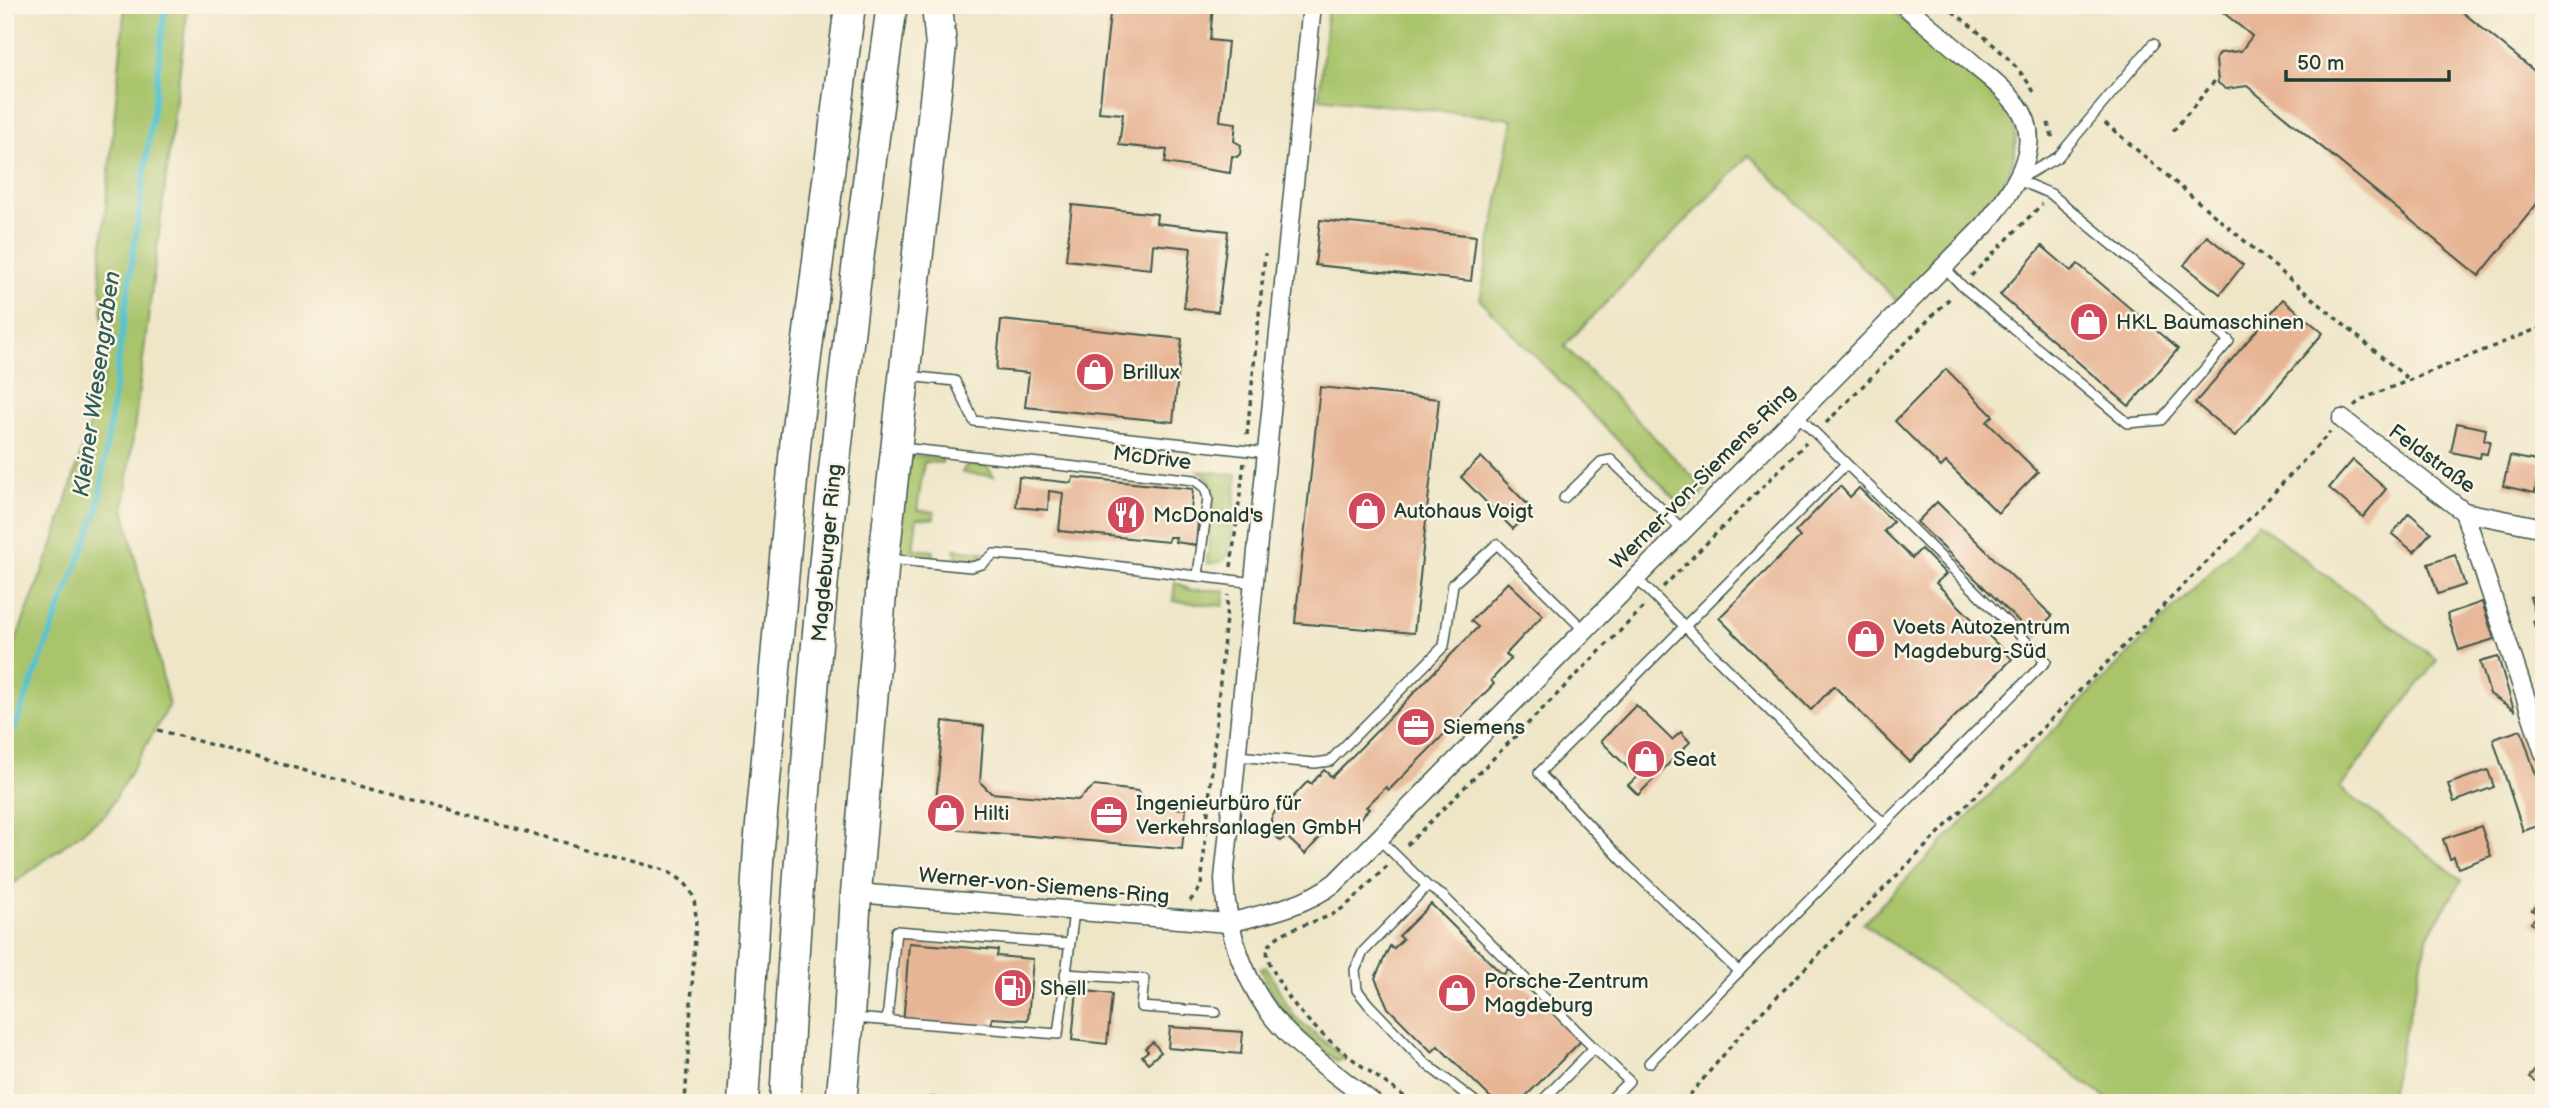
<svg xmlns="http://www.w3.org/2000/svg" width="2549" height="1108" font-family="'Balsamiq Sans',sans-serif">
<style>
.green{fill:#a9c46b;stroke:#648050;stroke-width:2}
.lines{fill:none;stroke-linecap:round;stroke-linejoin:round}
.stream{stroke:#56c3cf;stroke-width:6}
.building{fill:#e7b595}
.service-casing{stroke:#3e564a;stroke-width:12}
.minor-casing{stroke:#3e564a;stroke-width:21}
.trunk-casing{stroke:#3e564a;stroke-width:33}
.path{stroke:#3e564a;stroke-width:3.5;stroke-dasharray:5 5;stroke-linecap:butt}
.service{stroke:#fff;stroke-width:9}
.minor{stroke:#fff;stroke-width:18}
.trunk{stroke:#fff;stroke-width:30}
.labels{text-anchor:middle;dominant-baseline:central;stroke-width:5;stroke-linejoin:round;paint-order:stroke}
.poi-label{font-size:21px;fill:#1f3d34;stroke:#fcf5e5;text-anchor:start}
.street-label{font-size:21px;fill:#1f3d34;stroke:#fcf5e5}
.water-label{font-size:23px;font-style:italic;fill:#2d5e5b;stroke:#fcf5e5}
</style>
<rect width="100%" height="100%" fill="#fcf5e5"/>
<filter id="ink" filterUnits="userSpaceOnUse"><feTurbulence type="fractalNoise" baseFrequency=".0143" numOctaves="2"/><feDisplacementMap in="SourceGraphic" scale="14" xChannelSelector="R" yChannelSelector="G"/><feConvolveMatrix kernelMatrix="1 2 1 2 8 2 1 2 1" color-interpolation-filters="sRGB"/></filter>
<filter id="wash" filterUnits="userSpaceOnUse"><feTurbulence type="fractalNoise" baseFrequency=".00686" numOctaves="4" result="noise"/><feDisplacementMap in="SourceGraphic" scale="28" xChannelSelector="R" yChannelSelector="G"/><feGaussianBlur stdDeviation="1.57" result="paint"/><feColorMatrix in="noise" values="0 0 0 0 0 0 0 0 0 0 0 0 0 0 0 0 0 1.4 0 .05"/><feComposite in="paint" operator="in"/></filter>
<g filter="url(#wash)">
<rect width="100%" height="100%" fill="#efe6c8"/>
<g class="green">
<path d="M125,5H188L124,508L169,706L106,814L5,890V668L55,539L106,369L100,268Z"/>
<path d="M1328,5H1885L1994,95C2002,104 2011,113 2014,126C2030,188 1937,261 1897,301L1749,155L1564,346L1706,490L1686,510L1480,300L1513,119L1319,98Z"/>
<path d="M906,455L943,458L942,463L924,462L917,510L934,512V519L917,518L913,549L933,551L932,559L903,558L897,552Z"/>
<path d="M971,464L987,466L994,476L962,473L965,467Z"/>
<path d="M1199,471L1237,475L1230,552C1224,562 1217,564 1207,563L1214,490L1209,479Z"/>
<path d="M2258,523L2437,660L2340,788L2462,880L2428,935L2388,1103H2113L1863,923Z"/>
<path d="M954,549L984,552L979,561L968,563L957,557Z"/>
<path d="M1175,582L1190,590H1225L1223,606L1173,601Z"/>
<path d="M1266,967L1294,1016L1345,1059L1337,1061C1303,1035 1277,1009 1260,969Z"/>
</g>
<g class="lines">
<path class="stream" d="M5,752L98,510L155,96L165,5"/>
</g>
<g id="blocks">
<g class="building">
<path d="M1111,5H1213L1210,40L1228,42L1220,121L1236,123L1234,141L1241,145L1240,154L1237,157L1232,156L1230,173L1165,163L1167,150L1119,145L1123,114L1099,112Z"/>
<path d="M2214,5H2454L2544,79V195L2479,276L2247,86L2226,89L2218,83L2216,59L2220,53L2241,51L2252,36Z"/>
<path d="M1072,205L1157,214L1156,223L1228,231L1218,312L1184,308L1191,248L1153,244L1151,269L1066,260Z"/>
<path d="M1320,220L1476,236L1471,281L1315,265Z"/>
<path d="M2207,236L2243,265L2220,294L2184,265Z"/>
<path d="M2042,246L2071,271L2078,264L2178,349L2129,406L2000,295Z"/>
<path d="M2283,299L2323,333L2235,436L2195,403Z"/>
<path d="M1001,320L1182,339L1173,422L1025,407L1029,373L996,370Z"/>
<path d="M1946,369L1993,416L1987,422L2038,472L1998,513L1946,462L1941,467L1895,421Z"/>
<path d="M1320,387L1439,399L1414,633L1295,623Z"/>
<path d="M2457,423L2486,429L2484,440L2490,441L2487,454L2481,453L2480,458L2451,452Z"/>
<path d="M2510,456L2542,462L2539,474H2544V488L2536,486L2535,493L2503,486Z"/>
<path d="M1481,457L1533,510L1513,529L1461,477Z"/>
<path d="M2353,460L2386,489L2363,517L2329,488Z"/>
<path d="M1019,477L1072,483L1073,477L1193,489L1190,521L1198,522L1196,545L1175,542L1176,537H1169L1168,542L1059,531L1063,493L1049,491L1048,510L1016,507Z"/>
<path d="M1840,486L1850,497L1859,488L1893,522L1884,531L1912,558L1921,549L1946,574L1936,583L2012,659L1910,762L1834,686L1811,710L1719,618L1800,537L1795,532Z"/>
<path d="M1937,502L2052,616L2033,635L1917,522Z"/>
<path d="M2409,513L2431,532L2414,552L2392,534Z"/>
<path d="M2455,555L2465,585L2438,594L2428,564Z"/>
<path d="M1508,582L1543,615L1506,654L1511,659L1491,680L1494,684L1389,790L1386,787L1366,807L1369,809L1348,831L1336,820L1305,854L1286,836L1281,841L1272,832V826L1271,819L1278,806L1281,803L1285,806L1308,781L1311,784L1324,770L1332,777L1478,627L1471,621Z"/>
<path d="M2544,593V652H2543L2533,621L2537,619L2530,597Z"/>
<path d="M2482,602L2494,639L2459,650L2447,614Z"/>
<path d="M2498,657L2514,710L2490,694L2480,662Z"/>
<path d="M1636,705L1672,740L1681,732L1690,742L1638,795L1628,785L1637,777L1601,741Z"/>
<path d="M943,721L984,726L980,782L991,793L1078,800L1094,786L1138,791L1149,806L1186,809L1182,849L960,830L951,827L938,813L936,803Z"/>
<path d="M2521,730L2544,799V824L2523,831L2493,739Z"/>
<path d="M2488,770L2494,787L2454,802L2448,784Z"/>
<path d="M2481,826L2491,856L2458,868L2454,857L2450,859L2443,839Z"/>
<path d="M2544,893V932L2531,923L2538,914L2532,910Z"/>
<path d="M1431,904L1503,975L1508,969L1581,1041L1519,1103H1496L1438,1046L1432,1052L1388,1008L1375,978L1390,946L1393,949L1403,939L1399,936Z"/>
<path d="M909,943L998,950L997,956L1033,959L1028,1020L992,1018L991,1033L903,1026Z"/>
<path d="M1077,990L1112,994L1107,1044L1072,1040Z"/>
<path d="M1170,1027L1243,1032L1241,1054L1168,1048Z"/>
<path d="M1153,1042L1161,1052L1148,1063L1142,1056L1148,1051L1145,1048Z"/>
<path d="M2539,1064L2544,1067V1087L2529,1077Z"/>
<path d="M931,1097L976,1101V1103H931Z"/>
</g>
</g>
</g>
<g filter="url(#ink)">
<use href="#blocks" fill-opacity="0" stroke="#3e564a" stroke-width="2"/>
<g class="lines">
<g class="service-casing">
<g id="service">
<path d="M2019,179L2058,157L2153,44"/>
<path d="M1944,267L1962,286L2128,423L2161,420L2229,341L2051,194L2018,180"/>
<path d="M908,376L955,381L974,421L1268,453"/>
<path d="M901,448L1195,480L1205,488L1208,498L1198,575"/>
<path d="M1564,498L1601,462L1611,460L1683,530"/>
<path d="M888,559L971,567L982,564L994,554L1047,558L1255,583"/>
<path d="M1636,578L1884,824L2046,661L1797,415"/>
<path d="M1237,756L1315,763L1330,761L1444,646L1453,584L1497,544L1584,630"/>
<path d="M1378,838L1427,886L1363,952L1355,970L1357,990L1369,1005L1425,1063L1477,1103"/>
<path d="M1427,886L1443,896L1594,1048"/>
<path d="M1739,972L1627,865L1539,773L1846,464"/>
<path d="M1065,974L1144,979L1141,1007L1216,1012"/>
<path d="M854,1018L1058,1034L1074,912"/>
<path d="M887,1021L896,931L1069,944"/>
<path d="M1649,1063L1884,824"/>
<path d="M1540,1103L1594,1048L1629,1081L1607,1103"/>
</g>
</g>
<g class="minor-casing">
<g id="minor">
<path d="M1312,5L1224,879C1226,934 1249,996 1289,1035C1314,1060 1345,1081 1373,1103"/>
<path d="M2342,419L2464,512L2544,528"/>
<path d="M2464,512L2544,753"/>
<path d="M856,893L1228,923C1265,914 1305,906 1336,882L1985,225C2010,194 2048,145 2017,105C2006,91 1992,79 1978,68C1954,47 1929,26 1904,5"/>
</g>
</g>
<g class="trunk-casing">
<g id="trunk">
<path d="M743,1103L759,847L796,436L850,5"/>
<path d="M785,1103C797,880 813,656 838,434C853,291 872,148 892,5"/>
<path d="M841,1103L849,1018L856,893L884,558L941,46L937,5"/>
</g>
</g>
<g class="path">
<path d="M1945,5C1976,31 2015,57 2035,94"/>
<path d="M2048,123L2053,139"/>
<path d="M2105,123L2408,379"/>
<path d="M2173,131L2218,77"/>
<path d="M1971,276L2042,204"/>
<path d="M2354,406L2360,400L2544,326"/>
<path d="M1826,423L1951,297"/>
<path d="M1247,435L1265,254"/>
<path d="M1231,567L1244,463"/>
<path d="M1663,587L1806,443"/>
<path d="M158,730L664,870C691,883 695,892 696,921L685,1103"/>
<path d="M1407,845L1643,608"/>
<path d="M1387,866C1370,882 1355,901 1335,913C1317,923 1285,927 1272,942C1263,951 1269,962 1274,972C1301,1030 1363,1065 1413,1103"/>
<path d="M1190,901L1201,887L1228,595"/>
<path d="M1683,1103L1747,1027L2257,511L2330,432"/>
</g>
<use href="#service" class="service"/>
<use href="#minor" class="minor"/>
<use href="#trunk" class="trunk"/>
</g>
</g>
<defs>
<g id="shop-disc" transform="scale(2.0125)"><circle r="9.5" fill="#d1495b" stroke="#fcf5e5"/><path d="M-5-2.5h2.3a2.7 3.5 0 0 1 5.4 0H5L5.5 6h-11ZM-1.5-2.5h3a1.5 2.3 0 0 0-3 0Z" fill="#fff"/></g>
<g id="restaurant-disc" transform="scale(2.0125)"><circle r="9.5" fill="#d1495b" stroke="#fcf5e5"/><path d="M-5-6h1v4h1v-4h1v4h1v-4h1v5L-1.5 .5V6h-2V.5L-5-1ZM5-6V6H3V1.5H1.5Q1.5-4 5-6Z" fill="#fff"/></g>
<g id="office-disc" transform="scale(2.0125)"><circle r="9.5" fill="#d1495b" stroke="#fcf5e5"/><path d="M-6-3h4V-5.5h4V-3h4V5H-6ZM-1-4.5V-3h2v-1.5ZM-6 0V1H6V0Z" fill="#fff"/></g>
<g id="fuel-disc" transform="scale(2.0125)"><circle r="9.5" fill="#d1495b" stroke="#fcf5e5"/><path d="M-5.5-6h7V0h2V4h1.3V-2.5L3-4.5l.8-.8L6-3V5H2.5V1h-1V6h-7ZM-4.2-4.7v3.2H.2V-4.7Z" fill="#fff"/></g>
</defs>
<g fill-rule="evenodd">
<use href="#shop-disc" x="2089" y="322"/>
<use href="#shop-disc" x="1095" y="372"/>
<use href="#shop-disc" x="1367" y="511"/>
<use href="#restaurant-disc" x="1126" y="515"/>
<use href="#shop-disc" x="1866" y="639"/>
<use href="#office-disc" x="1416" y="727"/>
<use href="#shop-disc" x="1646" y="759"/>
<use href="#shop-disc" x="946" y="813"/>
<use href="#office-disc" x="1109" y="815"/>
<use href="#fuel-disc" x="1013" y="988"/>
<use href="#shop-disc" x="1457" y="993"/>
</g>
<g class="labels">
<g class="poi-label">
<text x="2116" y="322">HKL Baumaschinen</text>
<text x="1122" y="372">Brillux</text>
<text x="1394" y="511">Autohaus Voigt</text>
<text x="1153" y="515">McDonald's</text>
<text x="1893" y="627">Voets Autozentrum<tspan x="1893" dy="24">Magdeburg-Süd</tspan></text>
<text x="1443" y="727">Siemens</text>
<text x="1673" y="759">Seat</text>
<text x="1136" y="803">Ingenieurbüro für<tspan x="1136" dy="24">Verkehrsanlagen GmbH</tspan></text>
<text x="973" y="813">Hilti</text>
<text x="1484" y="981">Porsche-Zentrum<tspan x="1484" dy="24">Magdeburg</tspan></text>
<text x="1040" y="988">Shell</text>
</g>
<g class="street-label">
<text transform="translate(1152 458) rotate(7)">McDrive</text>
<text transform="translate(2432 459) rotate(36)">Feldstraße</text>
<text transform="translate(1703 477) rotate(-45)">Werner-von-Siemens-Ring</text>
<text transform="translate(827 553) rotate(-85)">Magdeburger Ring</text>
<text transform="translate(1044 886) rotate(5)">Werner-von-Siemens-Ring</text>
</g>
<g class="water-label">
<text transform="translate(97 384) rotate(-82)">Kleiner Wiesengraben</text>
</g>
</g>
<rect width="2549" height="1108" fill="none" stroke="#fcf5e5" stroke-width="28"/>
<path d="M2286 70v10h163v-10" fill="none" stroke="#1f3d34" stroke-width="3.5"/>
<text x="2297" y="70" font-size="21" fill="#1f3d34" stroke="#fcf5e5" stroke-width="5" paint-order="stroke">50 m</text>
</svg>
